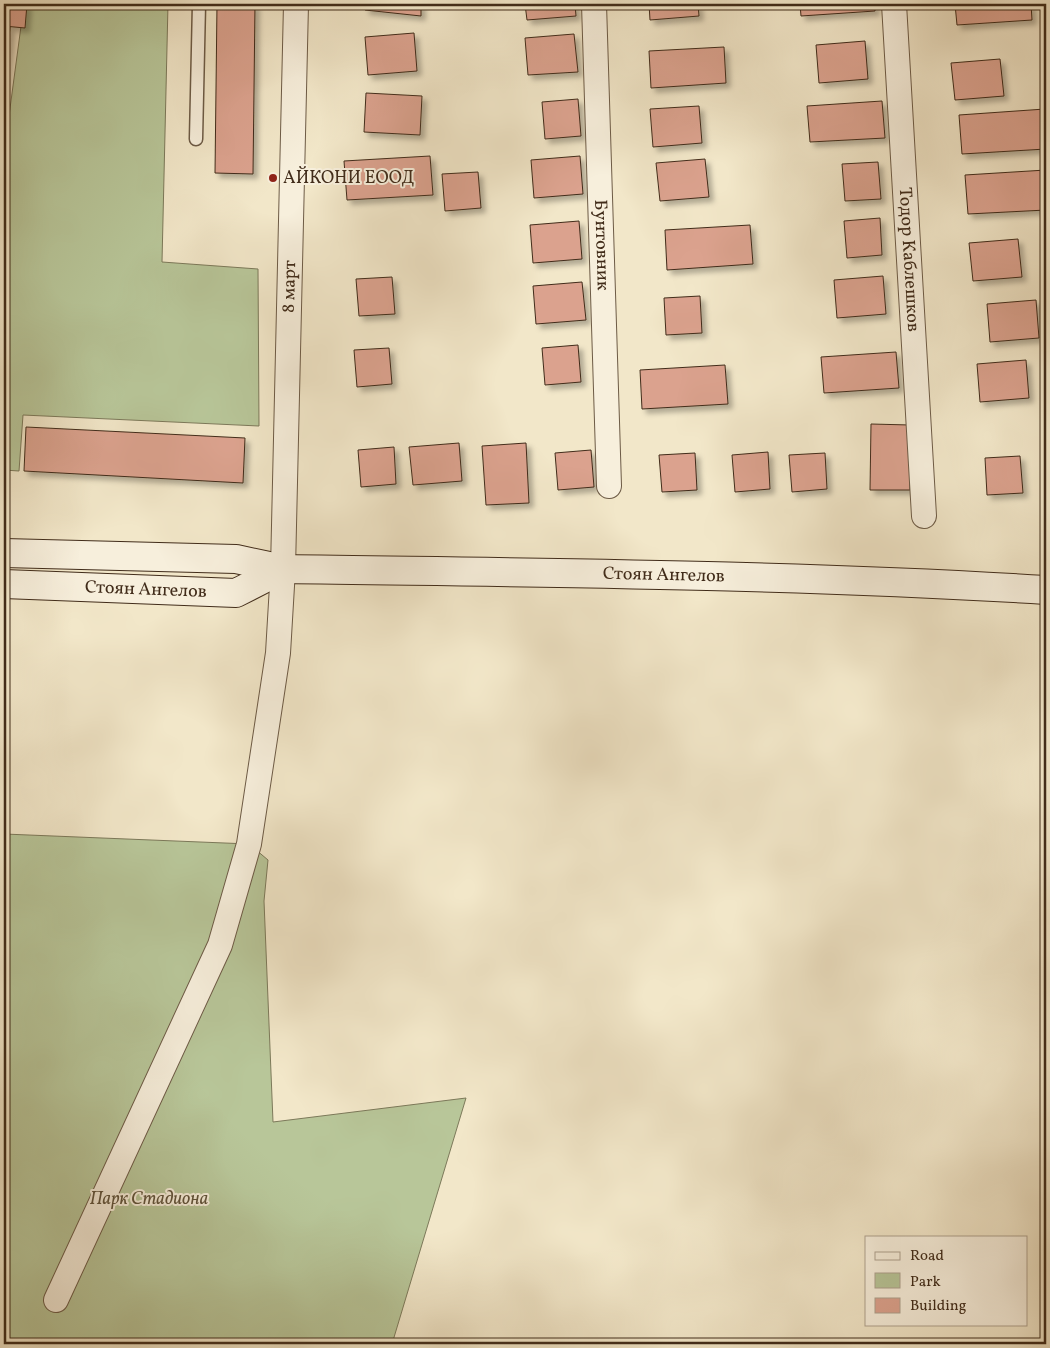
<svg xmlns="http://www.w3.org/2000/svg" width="1050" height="1348" font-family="Vollkorn,serif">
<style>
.green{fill:#b8c699;stroke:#7c795a}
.building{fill:#dba28e;stroke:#412c1a;filter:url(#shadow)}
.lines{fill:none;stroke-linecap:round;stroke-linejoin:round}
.service-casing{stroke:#6d5b46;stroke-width:15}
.minor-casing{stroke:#6d5b46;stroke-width:26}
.secondary-casing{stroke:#412c1a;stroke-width:30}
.service{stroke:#f7efdc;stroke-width:12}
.minor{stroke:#f7efdc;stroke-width:24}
.secondary{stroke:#f7efdc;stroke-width:28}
.poi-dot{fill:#8f2418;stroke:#f7efdc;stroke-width:2}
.labels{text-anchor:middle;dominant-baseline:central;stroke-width:4;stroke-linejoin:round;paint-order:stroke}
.poi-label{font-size:18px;fill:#412c1a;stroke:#f7efdc;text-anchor:start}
.street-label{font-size:18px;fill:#412c1a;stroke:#f7efdc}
.park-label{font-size:18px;font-style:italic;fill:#5f523a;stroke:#f7efdc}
</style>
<defs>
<filter id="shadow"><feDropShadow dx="4.5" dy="4.5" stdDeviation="2.5" flood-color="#0004"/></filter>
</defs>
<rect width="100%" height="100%" fill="#f2e7c9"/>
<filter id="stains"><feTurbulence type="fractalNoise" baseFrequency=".004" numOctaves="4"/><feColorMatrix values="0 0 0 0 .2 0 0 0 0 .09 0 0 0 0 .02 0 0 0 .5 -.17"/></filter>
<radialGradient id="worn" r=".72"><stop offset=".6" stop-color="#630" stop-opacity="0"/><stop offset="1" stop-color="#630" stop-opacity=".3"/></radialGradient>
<g class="green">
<path d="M24,4H168L162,262L258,269L259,426L23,415L19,471L4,470V153Z"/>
<path d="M4,834L249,844L268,860L264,901L273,1122L466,1098L392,1344H4Z"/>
</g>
<g class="building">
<path d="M4,4H27L25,28L4,26Z"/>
<path d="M217,4H255L253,174L215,173Z"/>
<path d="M365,4H421V16L365,10Z"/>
<path d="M525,4H575L576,16L527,20Z"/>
<path d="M649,4H698L699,16L650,20Z"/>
<path d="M800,4H875V11L801,16Z"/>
<path d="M955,4H1031L1032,20L957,25Z"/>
<path d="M4,26L10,27L4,94Z"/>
<path d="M414,33L417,71L368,75L365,37Z"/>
<path d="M574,34L578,72L528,75L525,38Z"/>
<path d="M865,41L868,79L819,83L816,45Z"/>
<path d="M724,47L726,83L651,88L649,51Z"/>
<path d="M1000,59L1004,96L955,100L951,63Z"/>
<path d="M366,93L422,96L420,135L364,132Z"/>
<path d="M578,99L581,136L545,139L542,102Z"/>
<path d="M882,101L885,138L810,142L807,106Z"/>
<path d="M699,106L702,143L653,147L650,109Z"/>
<path d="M1045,109L1046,149L962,154L959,115Z"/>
<path d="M430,156L433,195L347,200L344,161Z"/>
<path d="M580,156L583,194L534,198L531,160Z"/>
<path d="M705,159L709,197L660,201L656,163Z"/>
<path d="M878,162L881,199L845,201L842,164Z"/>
<path d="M1046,170V210L968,214L965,175Z"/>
<path d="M478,172L481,208L445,211L442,174Z"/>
<path d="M880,218L882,255L847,258L844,221Z"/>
<path d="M579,221L582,259L533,263L530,225Z"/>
<path d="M750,225L753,264L667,270L665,230Z"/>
<path d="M1018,239L1022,277L973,281L969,243Z"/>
<path d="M883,276L886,314L837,318L834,280Z"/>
<path d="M392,277L395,314L359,316L356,279Z"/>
<path d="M582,282L586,320L536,324L533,286Z"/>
<path d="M700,296L702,333L666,335L664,298Z"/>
<path d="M1036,300L1039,338L990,342L987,304Z"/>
<path d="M578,345L581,382L545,385L542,348Z"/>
<path d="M389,348L392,384L357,387L354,350Z"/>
<path d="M896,352L899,388L824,393L821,357Z"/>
<path d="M1026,360L1029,398L980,402L977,364Z"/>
<path d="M725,365L728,404L642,409L640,370Z"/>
<path d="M871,424L910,425V490H870Z"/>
<path d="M26,427L245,438L243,483L24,471Z"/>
<path d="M459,443L462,481L413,485L409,447Z"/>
<path d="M526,443L529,503L486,505L482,446Z"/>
<path d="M394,447L396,484L361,487L358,450Z"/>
<path d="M591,450L594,487L558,490L555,453Z"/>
<path d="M768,452L770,489L735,492L732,455Z"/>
<path d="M695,453L697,490L662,492L659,455Z"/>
<path d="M825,453L827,489L792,492L789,455Z"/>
<path d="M1020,456L1023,493L987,495L985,458Z"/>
</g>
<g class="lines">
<g class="service-casing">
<path id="service" d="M196,139L199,4"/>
</g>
<g class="minor-casing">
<g id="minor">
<path id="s1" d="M594,4L609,486"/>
<path id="s2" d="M894,4L924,516"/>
<path id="s3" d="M56,1300L220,945L249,844L278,653L283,569L296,4"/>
</g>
</g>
<g class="secondary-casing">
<g id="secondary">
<path id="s4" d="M4,553L236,559L283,569C537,573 792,574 1046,590"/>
<path id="s5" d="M4,584L236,593L283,569"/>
</g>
</g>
<use href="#service" class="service"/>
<use href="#minor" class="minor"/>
<use href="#secondary" class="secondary"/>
</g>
<circle class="poi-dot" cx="273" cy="178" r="5"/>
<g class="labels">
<g class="poi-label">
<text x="283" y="178">АЙКОНИ ЕООД</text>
</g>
<g class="street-label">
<text stroke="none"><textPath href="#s1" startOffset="241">Бунтовник</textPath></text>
<text stroke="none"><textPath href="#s2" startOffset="256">Тодор Каблешков</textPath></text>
<text stroke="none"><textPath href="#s3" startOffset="1056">8 март</textPath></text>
<text stroke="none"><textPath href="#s4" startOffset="661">Стоян Ангелов</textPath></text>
<text stroke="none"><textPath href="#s5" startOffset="142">Стоян Ангелов</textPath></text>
</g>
<g class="park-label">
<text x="149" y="1199">Парк Стадиона</text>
</g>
</g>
<rect width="1050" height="1348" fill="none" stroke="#f2e7c9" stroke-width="20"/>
<rect x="5" y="5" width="1040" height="1338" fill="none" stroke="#412c1a" stroke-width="2.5"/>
<rect x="10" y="10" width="1030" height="1328" fill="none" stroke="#412c1a"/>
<rect x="865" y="1236" width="162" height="90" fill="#f7efdc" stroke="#aea18e"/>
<rect x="875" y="1252" width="25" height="8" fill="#f7efdc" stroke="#aea18e"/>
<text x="910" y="1260" font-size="15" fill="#412c1a">Road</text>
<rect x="875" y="1273" width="25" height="15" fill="#b8c699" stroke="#aea18e"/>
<text x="910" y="1286" font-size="15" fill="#412c1a">Park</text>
<rect x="875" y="1298" width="25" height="15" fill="#dba28e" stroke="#aea18e"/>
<text x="910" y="1310" font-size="15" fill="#412c1a">Building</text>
<rect width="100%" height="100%" filter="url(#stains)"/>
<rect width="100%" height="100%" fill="url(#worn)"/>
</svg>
